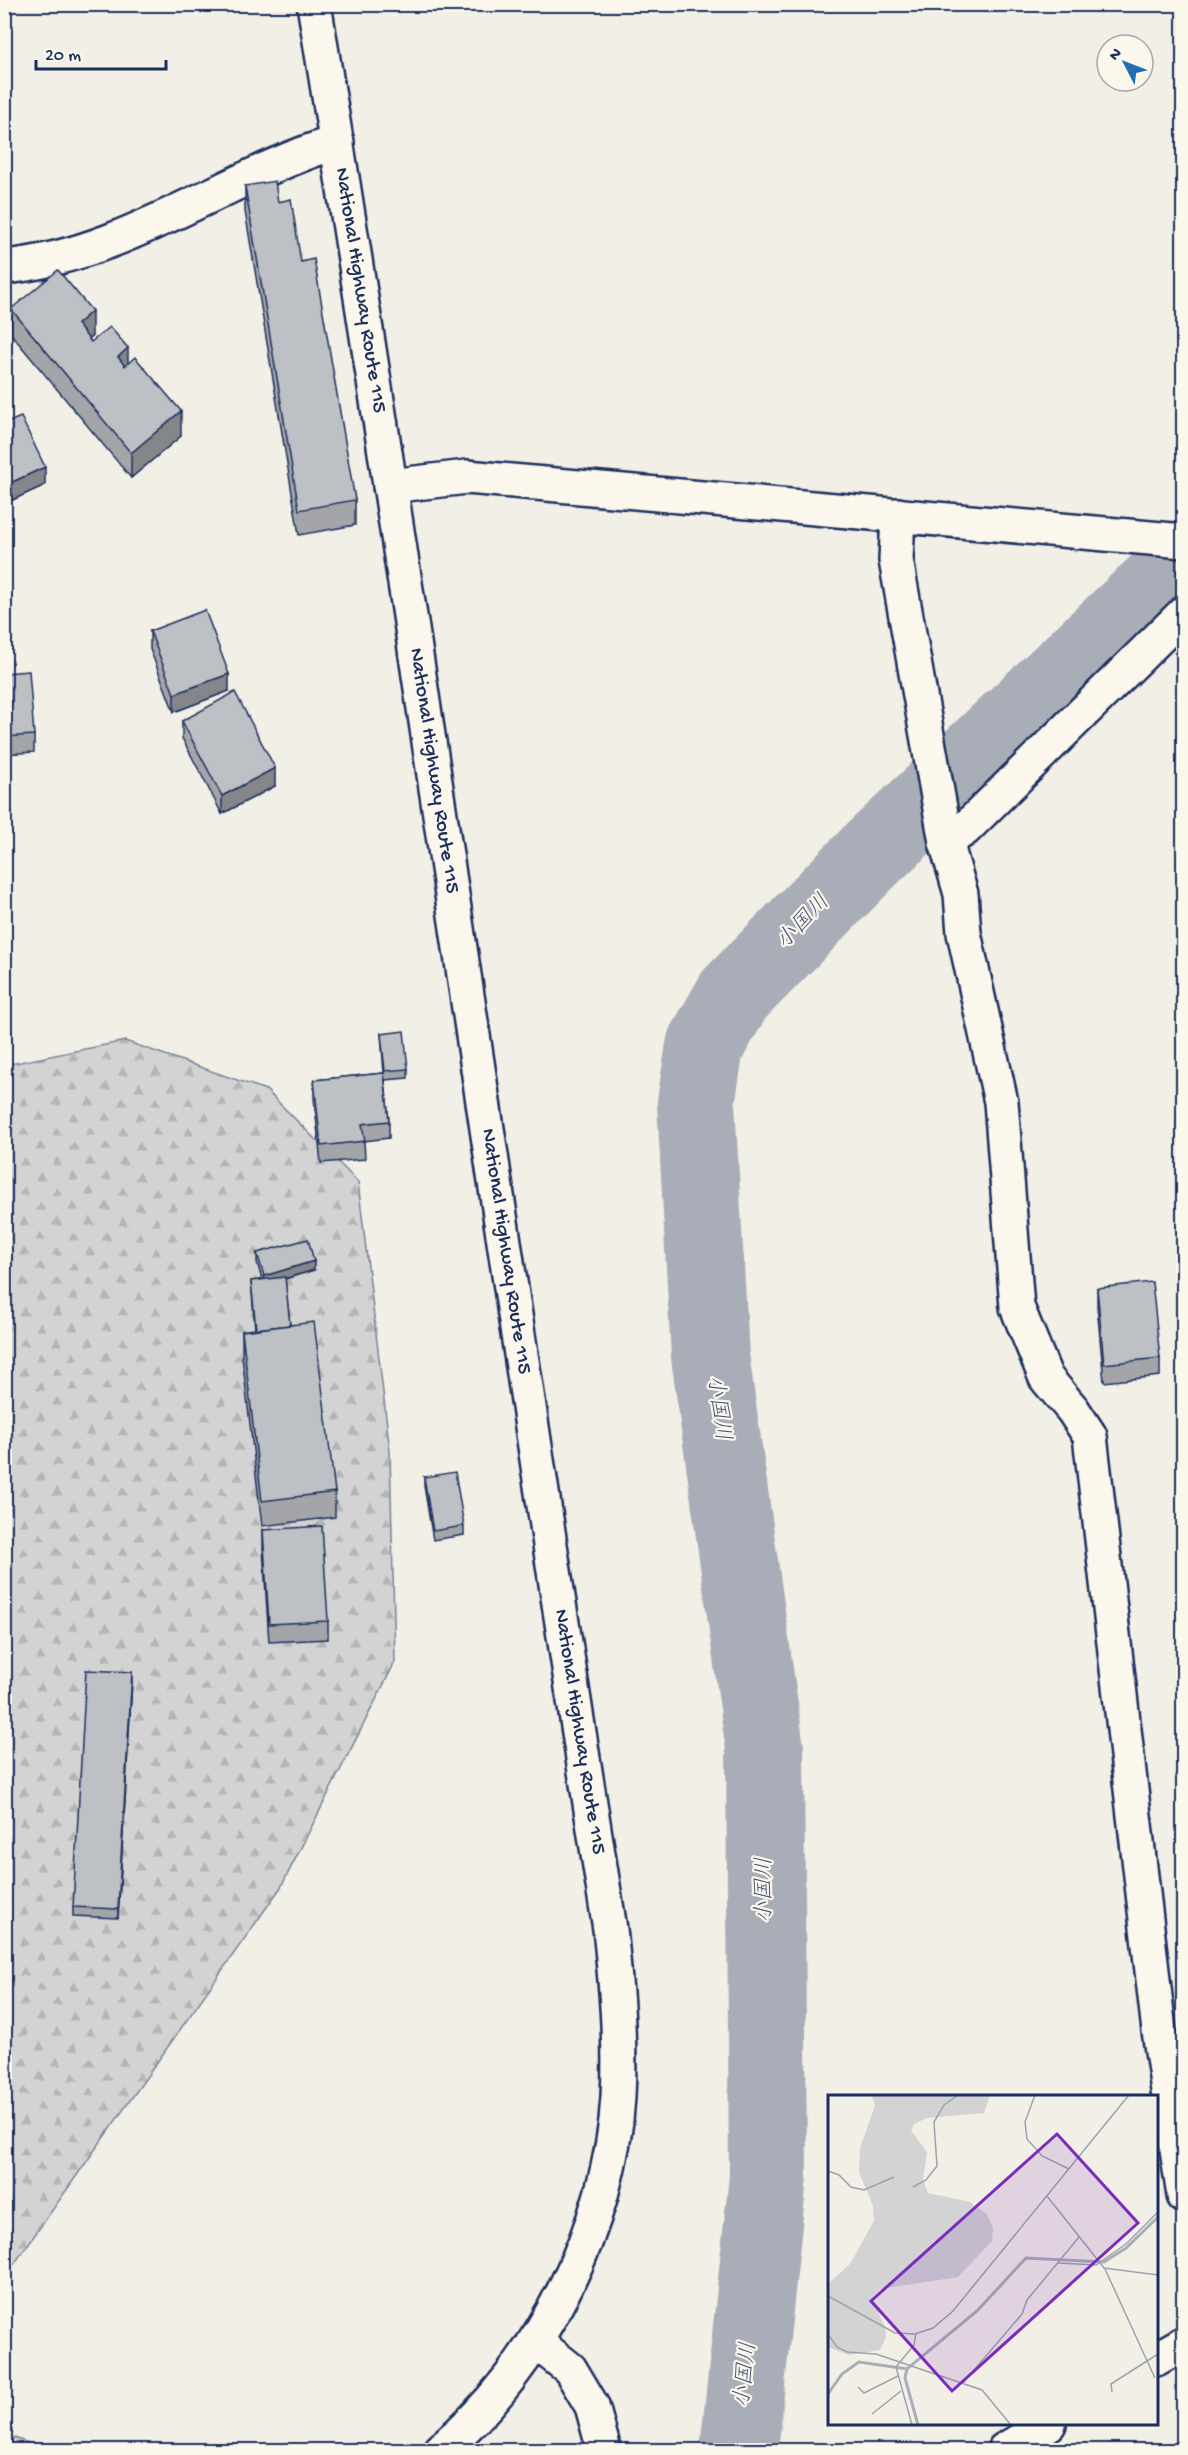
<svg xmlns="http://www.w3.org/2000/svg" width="1188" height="2455" font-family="'Gochi Hand','Klee One',sans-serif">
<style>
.forest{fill:url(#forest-firs);stroke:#768198;stroke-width:1.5}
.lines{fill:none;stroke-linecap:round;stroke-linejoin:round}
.river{stroke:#a9adb7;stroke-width:78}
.minor-casing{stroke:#1b2f5e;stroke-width:38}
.trunk-casing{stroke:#1b2f5e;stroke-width:38}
.minor{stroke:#fbf7ec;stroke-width:33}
.trunk{stroke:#fbf7ec;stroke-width:33}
.wall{fill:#a3a5a9;stroke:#1b2f5e;stroke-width:1.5}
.shaded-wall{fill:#848689;stroke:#1b2f5e;stroke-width:1.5}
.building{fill:#bdc0c4;stroke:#1b2f5e;stroke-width:1.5}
.labels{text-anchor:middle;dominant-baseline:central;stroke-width:4.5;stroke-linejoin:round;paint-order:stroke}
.street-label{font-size:21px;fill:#1b2f5e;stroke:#fbf7ec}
.water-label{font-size:22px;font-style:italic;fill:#465579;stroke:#fbf7ec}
.inset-river{fill:none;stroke:#a9adb7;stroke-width:3}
.inset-road{fill:none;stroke:#9ca2b0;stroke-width:1.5}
.view{fill:#7b2cbf;fill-opacity:0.15;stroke:#7b2cbf;stroke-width:3}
.inset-edge{fill:none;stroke:#1b2f5e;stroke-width:3}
</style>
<defs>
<pattern id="forest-firs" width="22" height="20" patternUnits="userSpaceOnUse" patternTransform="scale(1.5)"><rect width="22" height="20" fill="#d2d3d2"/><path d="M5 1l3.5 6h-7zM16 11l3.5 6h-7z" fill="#b4b5b7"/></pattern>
</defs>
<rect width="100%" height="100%" fill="#f2efe6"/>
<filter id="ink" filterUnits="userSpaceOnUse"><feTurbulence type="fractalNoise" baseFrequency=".0167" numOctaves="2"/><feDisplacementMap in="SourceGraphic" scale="12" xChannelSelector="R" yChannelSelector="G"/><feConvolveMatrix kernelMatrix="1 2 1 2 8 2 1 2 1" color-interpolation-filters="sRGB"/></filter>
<g filter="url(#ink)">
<g class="forest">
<path d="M125,1041L266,1090L358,1182L390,1451L395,1662L281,1887L5,2277V1065Z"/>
<path d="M4,2435H5L50,2450H5Z"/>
</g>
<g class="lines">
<path class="river" d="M739,2450L768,2177L765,1749L710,1356L696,1103L705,1046L734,995L870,856L1184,560"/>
<g class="minor-casing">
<g id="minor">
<path d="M4,267C124,256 224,177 337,142"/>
<path d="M390,486L467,477L1184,541"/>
<path d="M898,515L896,560L946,842L961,894L964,933L1001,1102L1017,1307L1046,1378L1073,1410L1090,1436L1159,2031L1184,2196"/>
<path d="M946,842L965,829L1184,613"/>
<path d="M535,2341L570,2369L592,2406L604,2450"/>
<path d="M1156,2359L1184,2343"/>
<path d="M1004,2450L1049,2424"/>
</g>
</g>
<g class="trunk-casing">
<g id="trunk">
<path id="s1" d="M314,4C419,645 507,1288 610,1929C616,1985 621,2041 618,2097C611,2224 539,2370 440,2450"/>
</g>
</g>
<use href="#minor" class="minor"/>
<use href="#trunk" class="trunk"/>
</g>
<g class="wall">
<path d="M245,186L278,202L301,262L355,500V525L299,535L245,211Z"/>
<path d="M11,309L92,336L89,339L91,342L128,363L181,436L131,478L11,334Z"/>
<path d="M4,424L45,485L8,502L4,494Z"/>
<path d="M150,631L229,691L174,712L150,649Z"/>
<path d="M4,673L34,735V752L4,754Z"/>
<path d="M182,721L275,786L222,814L182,738Z"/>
<path d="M381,1034L408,1069V1078L385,1080L389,1121V1138L364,1141L365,1159L321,1163L314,1098V1080L384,1073Z"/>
<path d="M257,1253L314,1270L285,1279L290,1325L335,1492V1517L262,1526L242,1356V1331L255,1329L251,1281L262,1280L257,1262Z"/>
<path d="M1097,1288L1160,1358V1376L1104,1382L1097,1306Z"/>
<path d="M424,1477L464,1526V1535L433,1540L424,1486Z"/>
<path d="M263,1530L328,1621V1639L269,1642L263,1548Z"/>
<path d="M132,1681L118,1918L73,1916V1907Z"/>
</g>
<g class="shaded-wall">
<path d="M92,311V336L77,349V324Z"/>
<path d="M128,348V373L118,357Z"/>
<path d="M181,411V436L131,478V453Z"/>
<path d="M45,467V485L8,502V484Z"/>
<path d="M229,674V691L174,712V694Z"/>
<path d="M275,768V786L222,814V796Z"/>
<path d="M314,1261V1270L264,1285V1276Z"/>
<path d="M132,1672V1681L118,1918V1909Z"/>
</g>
<g class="building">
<path d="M275,181L278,202L291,199L301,262L314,259L355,500L299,510L245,186Z"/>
<path d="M58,270L92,311L77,324L91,342L110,327L128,348L118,357L125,366L135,357L181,411L131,453L11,309Z"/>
<path d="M21,417L45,467L8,484L4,477V424Z"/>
<path d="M205,610L229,674L174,694L150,631Z"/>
<path d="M29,671L34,735L4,737V673Z"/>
<path d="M235,692L275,768L222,796L182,721Z"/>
<path d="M404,1031L408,1069L385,1071L381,1034Z"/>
<path d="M384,1073L389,1121L362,1124L365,1141L321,1146L314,1080Z"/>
<path d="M308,1239L314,1261L264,1276L257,1253Z"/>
<path d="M285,1277L290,1325L256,1329L251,1281Z"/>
<path d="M1152,1282L1160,1358L1104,1364L1097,1288Z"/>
<path d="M314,1322L335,1492L262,1501L242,1331Z"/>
<path d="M455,1472L464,1526L433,1531L424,1477Z"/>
<path d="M322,1526L328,1621L269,1624L263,1530Z"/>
<path d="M86,1670L132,1672L118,1909L73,1907Z"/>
</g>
</g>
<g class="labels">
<g class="street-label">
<text stroke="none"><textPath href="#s1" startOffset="290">National Highway Route 115</textPath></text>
<text stroke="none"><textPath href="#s1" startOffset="776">National Highway Route 115</textPath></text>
<text stroke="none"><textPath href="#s1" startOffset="1262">National Highway Route 115</textPath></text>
<text stroke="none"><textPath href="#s1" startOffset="1748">National Highway Route 115</textPath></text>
</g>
<g class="water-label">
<text transform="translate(804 923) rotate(-46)">小国川</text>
<text transform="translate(717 1408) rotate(82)">小国川</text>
<text transform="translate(766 1890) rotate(-90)">小国川</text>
<text transform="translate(747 2375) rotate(-84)">小国川</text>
</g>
</g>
<g transform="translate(828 2095)">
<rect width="330" height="330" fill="#f2efe6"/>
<path d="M44,0H162L156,18L99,23L86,29L83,36L99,57L95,84L100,98L142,107L159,119L165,133L164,146L130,182L53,194L44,203L57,232L58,242L52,255L21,260L0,252V189L22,169L46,126L45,111L31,77L32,53L47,11Z" fill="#d2d3d2"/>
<path class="inset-river" d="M79,274L77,283L90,330M0,299L14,279L31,267L79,274L149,216L198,163L276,167L298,153L330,122"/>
<path class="inset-road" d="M207,0L197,27L199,44L214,61L241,74M0,76L11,80L23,92L36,95L66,82M85,92L98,85L109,71L106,27L116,10L130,0M219,101L276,173L330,180M230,168L268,170L298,149L330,117M277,174L327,283M0,201L67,238L87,239L105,233L125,216L301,0M0,239L9,252L19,257L48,259L154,295L183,330M135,288L194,219L199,205L251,142M30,292L36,298L70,281M284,297L283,289L330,259M44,319L73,296M84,330L68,272L86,250L88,238"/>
<path class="view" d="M229,39L310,128L124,296L43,206Z"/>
<rect width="330" height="330" class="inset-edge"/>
</g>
<rect width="1188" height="2455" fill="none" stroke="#fbf7ec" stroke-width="24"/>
<rect x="12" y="12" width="1164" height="2431" fill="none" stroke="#1b2f5e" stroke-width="2" filter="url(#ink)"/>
<g transform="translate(1125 63) rotate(312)"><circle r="28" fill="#fbf7ec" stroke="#a1a7b3" stroke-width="1.5"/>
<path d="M0-4.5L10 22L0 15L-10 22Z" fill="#1f6fb2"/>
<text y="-9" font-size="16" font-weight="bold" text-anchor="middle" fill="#1b2f5e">N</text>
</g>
<path d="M36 60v9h130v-9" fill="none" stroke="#1b2f5e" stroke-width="3"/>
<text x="45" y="60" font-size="18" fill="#1b2f5e" stroke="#fbf7ec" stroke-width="4.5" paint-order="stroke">20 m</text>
</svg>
